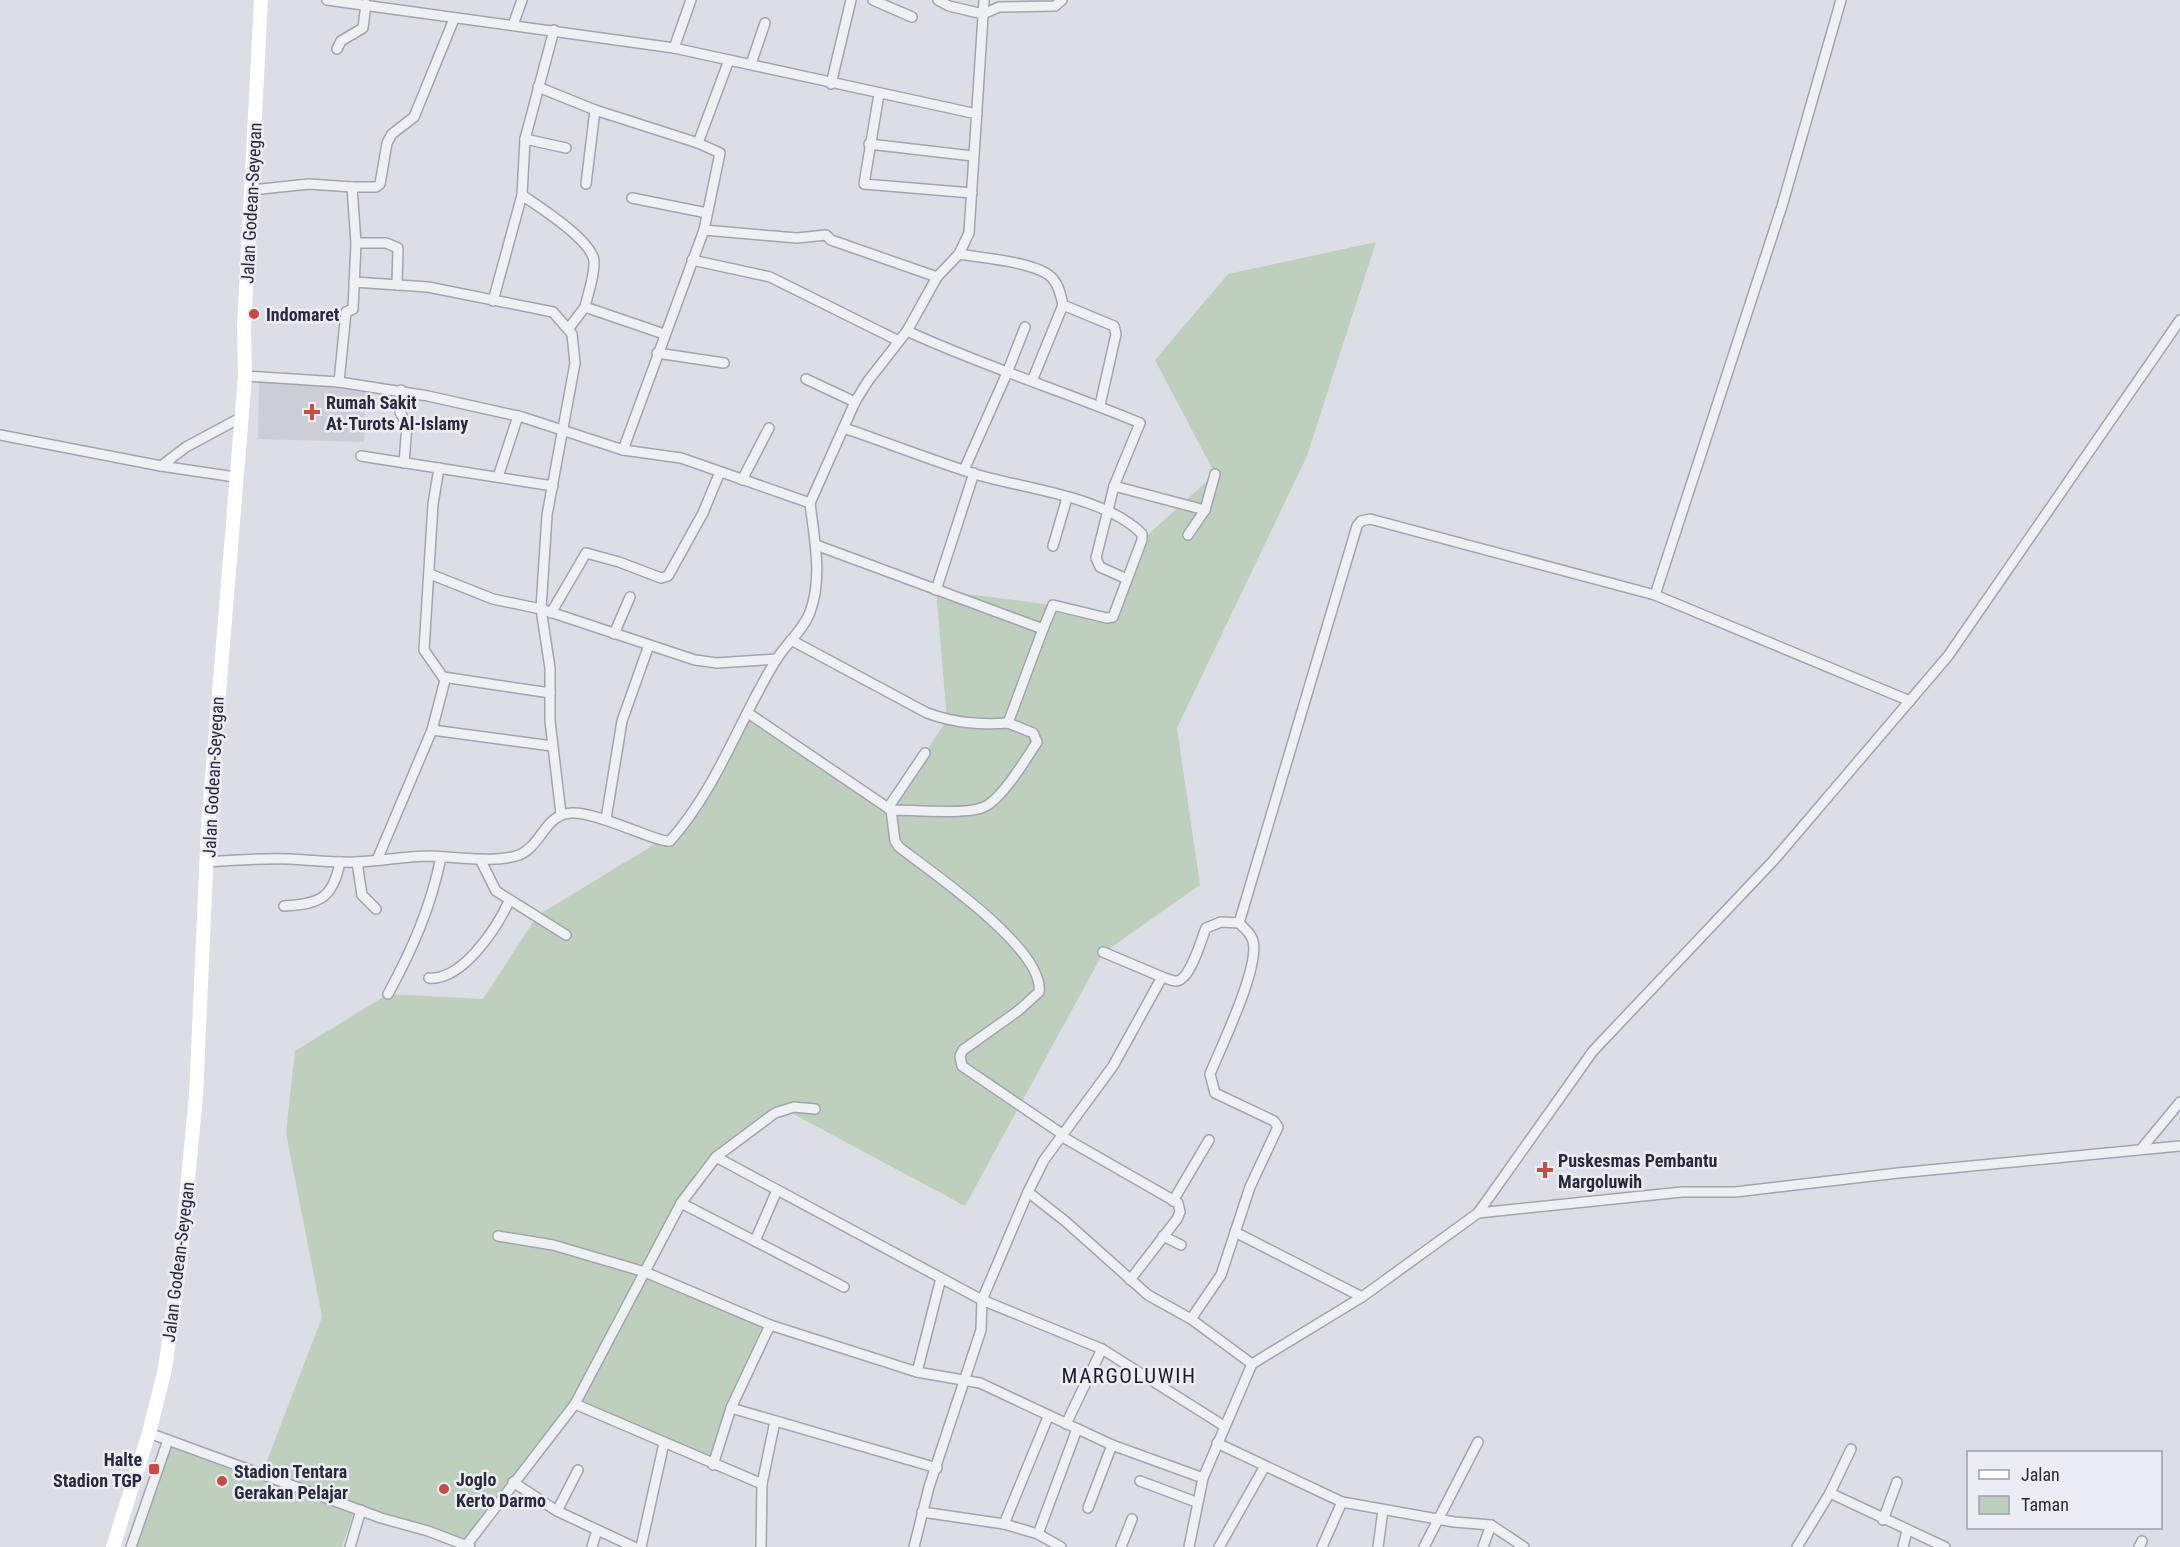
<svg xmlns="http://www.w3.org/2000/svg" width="2180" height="1547" font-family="'Roboto Condensed',sans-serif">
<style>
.built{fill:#cbcdd7}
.park{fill:#bfcfbe}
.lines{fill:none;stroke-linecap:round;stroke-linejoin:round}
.minor-casing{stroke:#a2a4af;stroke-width:12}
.minor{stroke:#eff0f4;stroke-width:9}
.secondary{stroke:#fff;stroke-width:14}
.poi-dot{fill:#c64c46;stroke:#ecedf4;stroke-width:2}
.labels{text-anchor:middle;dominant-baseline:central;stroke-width:5;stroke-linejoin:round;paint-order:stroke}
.street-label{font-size:18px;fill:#272a3b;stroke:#ecedf4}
.poi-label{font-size:18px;font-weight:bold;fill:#272a3b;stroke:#ecedf4;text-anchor:start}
.quarter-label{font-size:21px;letter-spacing:1.5px;fill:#191c2c;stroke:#ecedf4}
</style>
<rect width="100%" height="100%" fill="#dcdee6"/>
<path class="built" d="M259,382L366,385L364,442L258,439Z"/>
<g class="park">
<path d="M1376,242L1307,456L1177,728L1200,885L1103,953L965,1206L784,1109L716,1157L681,1203L645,1271L773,1325L713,1465L575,1404L466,1545L262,1474L322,1317L286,1133L295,1051L388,994L483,999L537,916L681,828L748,713L888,808L947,720L936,590L1053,605L1107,618L1142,540L1215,474L1155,360L1228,274Z"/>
<path d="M168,1440L353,1514L342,1547H131Z"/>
</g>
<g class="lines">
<g class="minor-casing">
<g id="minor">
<path d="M327,0L674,48L977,114"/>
<path d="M873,0L912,17"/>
<path d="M938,0L949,6L983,14L999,7L1055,6L1062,0"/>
<path d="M513,25L522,0"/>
<path d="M674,48L691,0"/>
<path d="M337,49L341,41L363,28L366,4"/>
<path d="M751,64L765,23"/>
<path d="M831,84L851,0"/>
<path d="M538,87L595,110L698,143L720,153L704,230L623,450"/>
<path d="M879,94L864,184L972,193"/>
<path d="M525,139L566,148"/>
<path d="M698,143L729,60"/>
<path d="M869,144L973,156"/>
<path d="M586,184L595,110"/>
<path d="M252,190L309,184L352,187"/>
<path d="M522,195C539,207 592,240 594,261C595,275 588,293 585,307L664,334"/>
<path d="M632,198L707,213"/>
<path d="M704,230L797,238L826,235L831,240L937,277"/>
<path d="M356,243H386L398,248L397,285"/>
<path d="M959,254C981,258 1040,262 1053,279C1059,286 1061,296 1063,305L1114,326L1116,334L1100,405"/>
<path d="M692,260L770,277L899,341"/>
<path d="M354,282L428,287L553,312L572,334L575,363L547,515L541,609L695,660L717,663L777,659"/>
<path d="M493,301L522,195L525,139L554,30"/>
<path d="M569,328L585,307"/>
<path d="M907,331C983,366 1063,391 1140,423L1114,486L1096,558L1100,567L1127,579"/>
<path d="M657,353L724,363"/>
<path d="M245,376L339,382L428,396L522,417L623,450L681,458L810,503L855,402L868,381L907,331L937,277L959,254L969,233L984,0"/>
<path d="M806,379L855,402"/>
<path d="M1032,381L1063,305"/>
<path d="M339,382L346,312L353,309L356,243L352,187H376L380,184L387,143L392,134L414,117L454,19"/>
<path d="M401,390L400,412L407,425L404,463"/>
<path d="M0,435L161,466L235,477"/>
<path d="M361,456L553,486"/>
<path d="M161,466L186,447L240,418"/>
<path d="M964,470L1007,373L1025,327"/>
<path d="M498,477L518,416"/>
<path d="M742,480L769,428"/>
<path d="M1114,486L1205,510"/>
<path d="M1188,535L1205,510L1215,474"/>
<path d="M816,545L1043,629L1053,605L1107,618L1113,617L1142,540V534C1105,496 1024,489 975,474C931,460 888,443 844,428"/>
<path d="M1053,546L1067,498"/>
<path d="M430,574L493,599L541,609L550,668V721L561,814"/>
<path d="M936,590L974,473"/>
<path d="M1655,595L1782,206L1841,0"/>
<path d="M551,613L586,553L619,562L661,578L668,576L703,513L720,472"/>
<path d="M1043,629L1008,723L1033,733L1037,742C1026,759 1002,799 984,807C967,815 912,810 891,810L895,841L899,847C931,872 1045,949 1039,992L1018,1011L963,1050L960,1056L962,1066L1062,1134"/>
<path d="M614,634L630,597"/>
<path d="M791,640L927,713C955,723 979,725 1008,723"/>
<path d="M443,677L550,693"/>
<path d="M748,713L891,810"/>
<path d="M432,730L552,746"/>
<path d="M888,808L925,753"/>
<path d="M606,819L622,721L649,645"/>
<path d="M480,859L496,891L566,935"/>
<path d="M377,860L432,730L445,680L424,650L433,504L439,468"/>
<path d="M208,862C235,860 262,858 289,859C312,860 335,863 357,862C382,861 406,856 430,856C458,857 489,863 516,856C541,849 544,814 571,813C596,811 660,844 670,841C718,787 739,720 776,660C786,644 804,629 810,612C823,578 814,537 810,503"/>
<path d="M357,862L362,895L376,909"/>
<path d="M284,906C319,904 333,899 340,862"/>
<path d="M1103,952L1162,977"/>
<path d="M429,978C462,981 497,928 509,901"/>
<path d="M388,994C412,950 431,907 441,857"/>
<path d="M1061,1136L1178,1203L1180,1212L1177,1219L1130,1280"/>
<path d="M2142,1148L2180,1102"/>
<path d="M716,1157L775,1113L794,1107L815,1109"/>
<path d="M1028,1192L1044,1160L1113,1066L1162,977C1166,978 1172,981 1176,981C1190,981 1201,940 1206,928L1221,922L1239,923"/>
<path d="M1173,1201L1209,1140"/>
<path d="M681,1203L844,1287"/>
<path d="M1478,1213L1682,1192H1735L1898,1173L2180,1146"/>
<path d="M1235,1232L1362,1297"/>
<path d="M498,1236L553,1245L645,1272L770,1325"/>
<path d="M1163,1236L1181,1245"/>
<path d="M755,1241L777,1190"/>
<path d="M1191,1319L1221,1275L1250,1187L1278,1127L1274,1121L1215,1093L1210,1074C1221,1047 1260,967 1253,941C1251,933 1244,928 1239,923L1357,526L1361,521L1370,519L1655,595L1910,701"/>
<path d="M917,1372L941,1278"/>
<path d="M575,1404L762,1484"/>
<path d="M731,1408L937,1468"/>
<path d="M1066,1424L1102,1349"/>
<path d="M149,1433L381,1518L428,1531L470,1547"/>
<path d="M1217,1443L1342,1502L1454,1522L1491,1525L1524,1547"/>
<path d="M713,1465L731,1408L770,1325L917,1372L980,1383L1112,1445L1203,1478"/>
<path d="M1140,1481L1196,1502"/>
<path d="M513,1482L557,1511L634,1547"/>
<path d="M1830,1493L1945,1547"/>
<path d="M1088,1508L1112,1445"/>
<path d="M557,1511L578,1470"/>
<path d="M922,1512L1004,1524L1038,1534L1061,1547"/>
<path d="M1883,1520L1897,1482"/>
<path d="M1004,1524L1048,1417"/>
<path d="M1038,1534L1077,1429"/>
<path d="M131,1547L168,1440"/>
<path d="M350,1547L361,1510"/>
<path d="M465,1547L575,1404L681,1203L716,1157L982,1300L1102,1349L1224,1426"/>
<path d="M592,1547L597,1530"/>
<path d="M641,1547L664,1443"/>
<path d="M761,1547L762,1484L775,1421"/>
<path d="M914,1547L929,1487L981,1330L982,1300L1028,1192L1065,1221L1148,1295L1191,1319L1252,1364"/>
<path d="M1121,1547L1132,1519"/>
<path d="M1189,1547L1203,1478L1252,1364L1362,1297L1478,1213L1593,1051L1774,860L1948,656L2180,320"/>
<path d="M1219,1547L1265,1466"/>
<path d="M1322,1547L1342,1502"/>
<path d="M1378,1547L1383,1510"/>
<path d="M1424,1547L1478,1442"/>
<path d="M1483,1547L1491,1525"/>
<path d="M1797,1547L1830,1493L1851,1449"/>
<path d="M1903,1547L1907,1531"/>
<path d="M2139,1547L2142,1541"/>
</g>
</g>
<use href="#minor" class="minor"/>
<path class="secondary" d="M113,1547L149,1433L165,1369L180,1263L196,1096L208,827L245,376L244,327L261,0"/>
</g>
<g class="poi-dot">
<circle cx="254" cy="314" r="6"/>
<path d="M309 403h6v6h6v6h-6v6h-6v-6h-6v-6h6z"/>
<path d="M1542 1161h6v6h6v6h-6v6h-6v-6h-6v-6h6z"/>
<rect x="148" y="1463" width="12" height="12" rx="3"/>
<circle cx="222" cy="1481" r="6"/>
<circle cx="444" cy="1489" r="6"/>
</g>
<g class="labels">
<g class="street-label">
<text transform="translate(251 203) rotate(-87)">Jalan Godean-Seyegan</text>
<text transform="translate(213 777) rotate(-87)">Jalan Godean-Seyegan</text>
<text transform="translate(178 1262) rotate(-83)">Jalan Godean-Seyegan</text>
</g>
<g class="poi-label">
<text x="266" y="314">Indomaret</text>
<text x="326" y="402">Rumah Sakit<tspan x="326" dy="21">At-Turots Al-Islamy</tspan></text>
<text x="1558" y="1160">Puskesmas Pembantu<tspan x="1558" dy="21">Margoluwih</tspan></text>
<text x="142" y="1459" text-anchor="end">Halte<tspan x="142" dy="21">Stadion TGP</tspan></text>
<text x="234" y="1471">Stadion Tentara<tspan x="234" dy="21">Gerakan Pelajar</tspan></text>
<text x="456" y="1479">Joglo<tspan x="456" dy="21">Kerto Darmo</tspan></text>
</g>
<g class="quarter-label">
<text x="1129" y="1376">MARGOLUWIH</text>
</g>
</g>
<rect x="1967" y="1451" width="195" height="78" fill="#ecedf4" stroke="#9d9faa" stroke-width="1.5"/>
<rect x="1979" y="1470" width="30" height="9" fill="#ffffff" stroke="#9d9faa" stroke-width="1.5"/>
<text x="2021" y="1481" font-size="18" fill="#272a3b">Jalan</text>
<rect x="1979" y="1496" width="30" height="18" fill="#bfcfbe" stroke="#9d9faa" stroke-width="1.5"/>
<text x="2021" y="1511" font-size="18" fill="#272a3b">Taman</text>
</svg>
